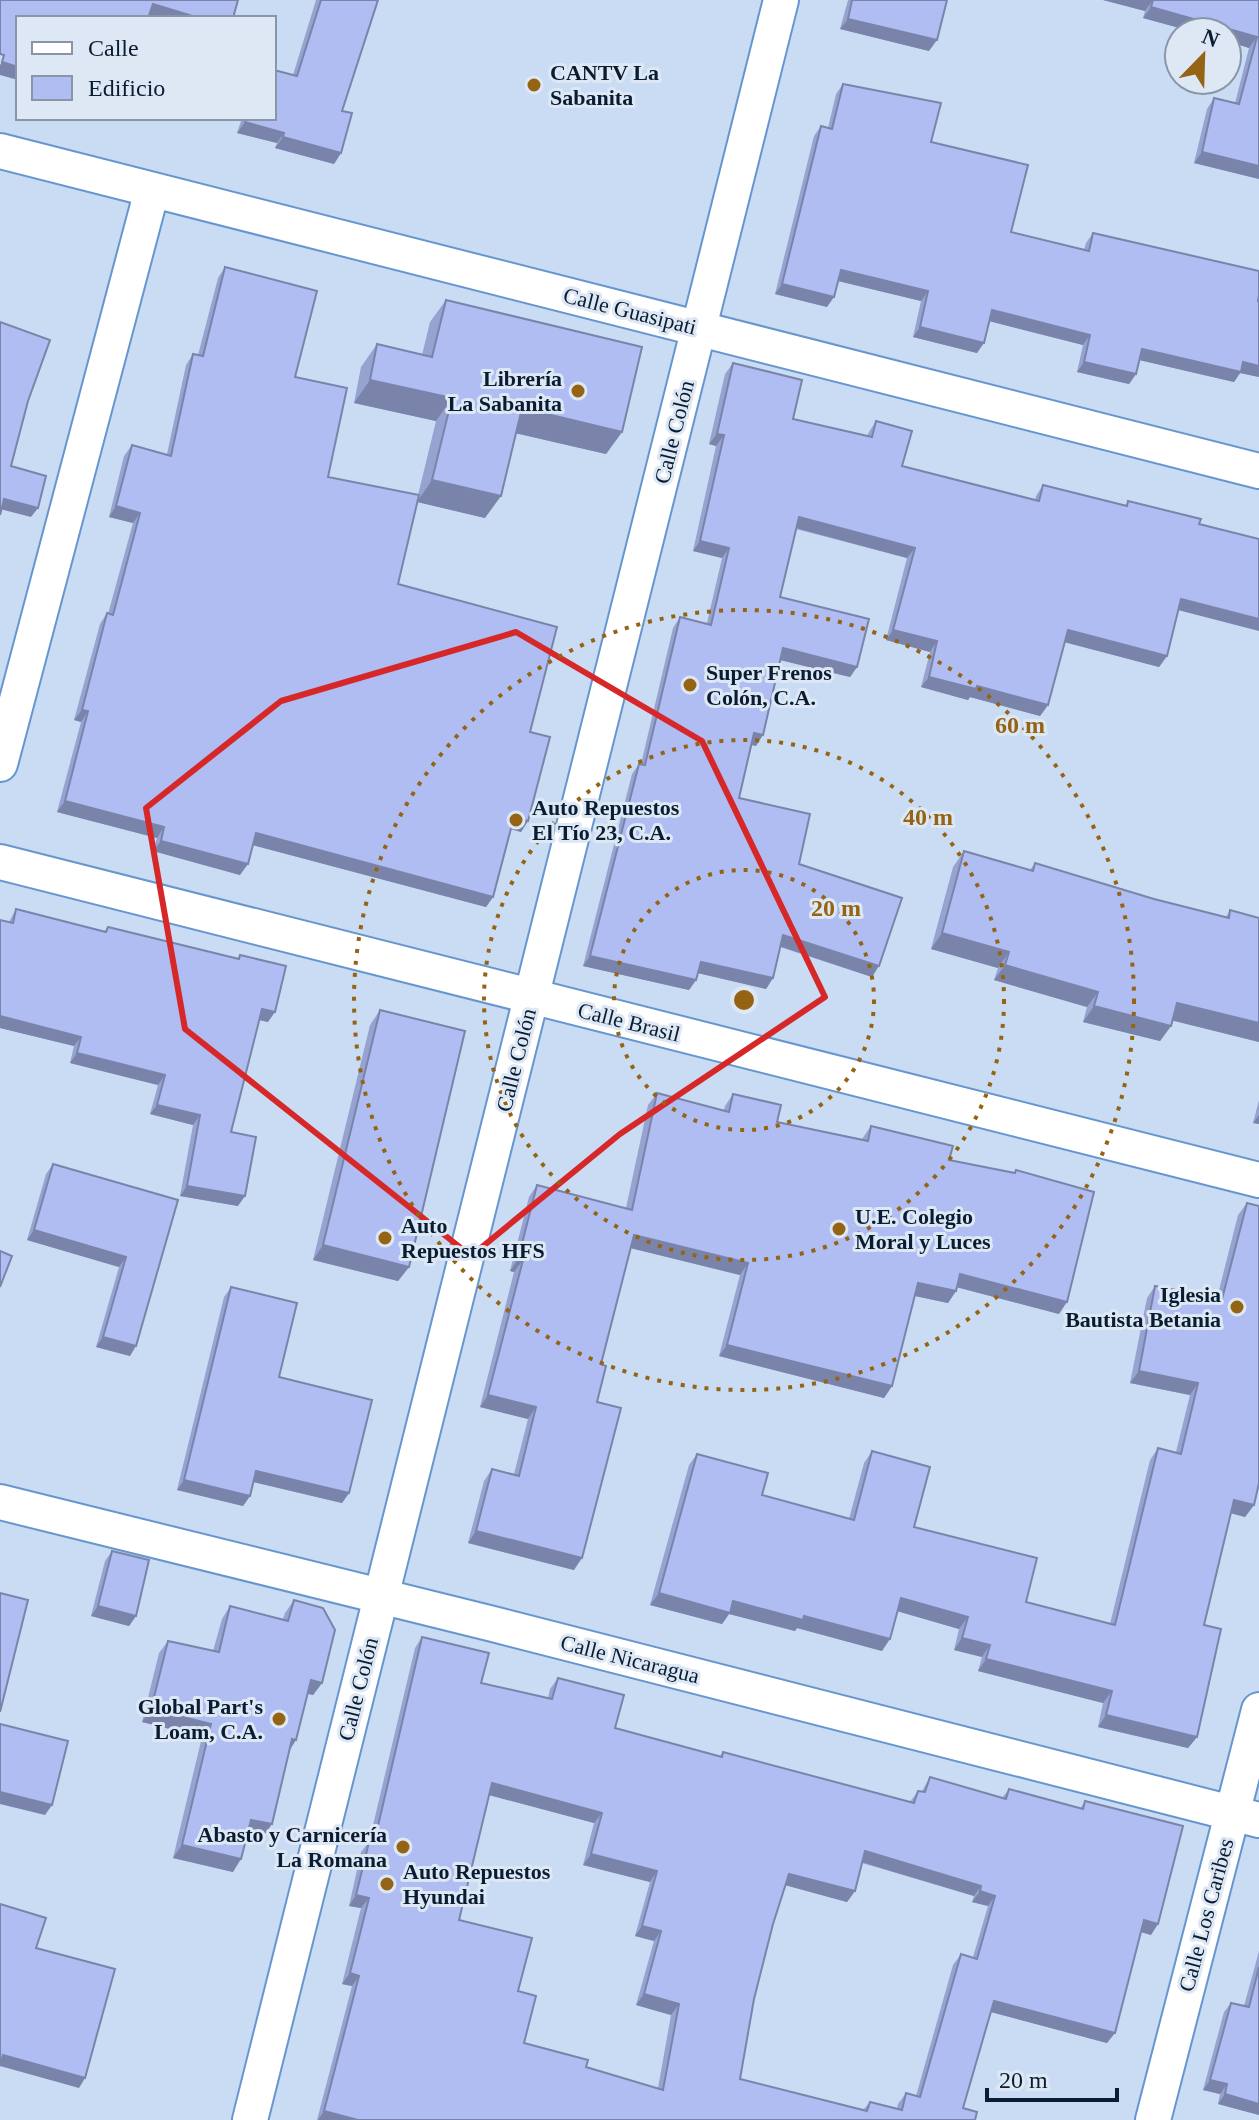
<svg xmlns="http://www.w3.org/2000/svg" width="1259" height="2120" font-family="'Times New Roman',serif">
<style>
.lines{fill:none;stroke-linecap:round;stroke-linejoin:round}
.minor-casing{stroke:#6796ce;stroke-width:38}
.minor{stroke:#fff;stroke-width:34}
.wall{fill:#96a3d1;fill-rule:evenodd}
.shaded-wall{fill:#7a84aa}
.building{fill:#afbdf3;stroke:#7a84aa;stroke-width:2;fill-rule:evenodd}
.marked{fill:none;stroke:#d62828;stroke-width:6;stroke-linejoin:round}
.ring{fill:none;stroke:#946414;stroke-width:4;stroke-dasharray:4 8}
.poi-dot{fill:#946414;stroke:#dee8f5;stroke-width:3}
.labels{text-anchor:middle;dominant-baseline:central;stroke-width:6;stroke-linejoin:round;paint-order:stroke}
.poi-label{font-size:22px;font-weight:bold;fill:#091c32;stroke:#dee8f5;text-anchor:start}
.street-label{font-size:22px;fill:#091c32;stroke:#dee8f5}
.centre{fill:#946414;stroke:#dee8f5;stroke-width:4}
.ring-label{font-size:24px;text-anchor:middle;font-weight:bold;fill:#946414;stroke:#dee8f5;stroke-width:6;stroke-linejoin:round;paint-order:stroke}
</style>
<rect width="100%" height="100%" fill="#c9dcf4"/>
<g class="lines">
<g class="minor-casing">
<g id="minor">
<path d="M0,151L1259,471"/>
<path d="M0,764L152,190"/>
<path d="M0,862L1259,1180"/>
<path d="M0,1502L493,1624L1259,1820"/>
<path d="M250,2120L781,0"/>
<path d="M1153,2120L1259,1710"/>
</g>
</g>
<use href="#minor" class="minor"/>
</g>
<g class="wall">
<path d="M316,0H378L342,111L341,153L334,164L275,148L277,143L237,133L242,118H274L293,75Z"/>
<path d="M848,0H946L929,51L840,29Z"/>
<path d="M1103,0H1259V179L1194,163L1207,109L1214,98L1235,103L1249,48L1227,41V32H1194L1143,18L1145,11Z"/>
<path d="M843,84L931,142L1011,232L1084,250L1086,243L1093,233L1259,301V377L1240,373L1234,382L1139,360L1136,374L1129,384L1077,372L1083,345L989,321L977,353L913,337L921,301L838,281L827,307L775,294L814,136L821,126L828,128L836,94Z"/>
<path d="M225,267L295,377L328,477L418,495L436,421L354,403L361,367L377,344L422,355L430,322L446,300L622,432L606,454L516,433L485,518L418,502L398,584L530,732L528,821L521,832L511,829L493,897L486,907L253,845L240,875L153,851L157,838L57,812L81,722L74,720L100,624L107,613L108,614L133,523L109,517L124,456L132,445L167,454L186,365L193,354L198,355L218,278Z"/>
<path d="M733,363L793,419L867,436L869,432L876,421L902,466L1035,500L1036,496L1043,485L1125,506L1128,501L1178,610L1167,656L1159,667L1065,642L1048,705L1040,716L970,697L968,700L921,687L930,652L886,640L907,558L796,529L780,597L857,667L850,677L780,660L756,746L752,745L739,798L799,864L872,977L780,947L773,978L766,989L698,973L696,980L689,990L583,966L632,774L639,764H641L673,628L680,617L707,623L722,558L693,551L716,446L709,444L725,374Z"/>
<path d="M964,851L1030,870L1035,863L1154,899L1226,917L1230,910L1259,1042L1173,1020L1171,1026L1160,1041L1083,1022L1087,1007L994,980L998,968L931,949L953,867Z"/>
<path d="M16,909L104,932L108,927L237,959L240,955L268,1022L259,1020L231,1132L238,1206L180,1196L193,1125L150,1114L158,1085L70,1063L74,1046L0,1028V920L9,922Z"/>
<path d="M380,1010L409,1267L398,1281L313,1260L370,1025Z"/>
<path d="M657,1093L724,1110L725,1106L733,1094L777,1122L862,1139L871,1126L949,1160L1014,1173L1016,1170L1059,1314L957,1287L956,1291L948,1303L915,1296L892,1386L884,1398L719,1356L740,1275L631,1248L601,1364L574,1570L468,1543L484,1481L492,1469L514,1474L528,1419L480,1407L514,1272L510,1271L529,1197L537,1185L626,1208L648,1105Z"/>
<path d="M1259,1100V1124L1253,1123Z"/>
<path d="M53,1164L178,1200L130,1356L96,1347L119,1267L27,1240L46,1174Z"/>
<path d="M1247,1203L1259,1206V1490L1258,1489L1254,1505L1245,1517L1231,1513L1204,1625L1197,1737L1188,1748L1098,1727L1103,1703L978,1671L982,1657L954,1650L959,1629L898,1611L882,1651L797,1628L795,1631L729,1614L722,1624L650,1605L689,1465L697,1454L762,1495L849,1519L864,1463L872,1451L914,1527L1026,1602L1110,1624L1150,1460L1158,1448L1176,1452L1190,1395L1130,1383L1147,1298L1155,1286L1217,1298L1238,1215Z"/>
<path d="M231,1287L279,1377L349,1493L342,1503L254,1482L250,1496L243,1506L177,1490L224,1297Z"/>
<path d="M112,1551L136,1616L129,1626L91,1616L105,1561Z"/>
<path d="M294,1600L322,1683L313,1695L308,1694L289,1752L263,1837L248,1833L233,1872L173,1858L202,1737L142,1722L159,1653L168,1641L213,1651L222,1619L230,1606L283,1619L285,1613Z"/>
<path d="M422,1637L481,1683L548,1698L550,1689L558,1678L615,1728L720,1756L723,1752L910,1802L918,1791H922L930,1777L1002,1798L1009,1789L1080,1809L1085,1801L1151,1935L1141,1932L1107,2043L991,2012L963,2108L975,2120H317L352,1986L342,1984L361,1908L349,1906L361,1852L369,1842L415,1648ZM489,1795L594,1823L583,1865L650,1882L635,1936L654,1941L636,2005L671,2015L658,2088L586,2067L524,2043L518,1991L459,1920ZM862,1863L974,1896L972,1902L988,1906L973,1957L961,1954L953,1965L916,2096L906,2093L898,2104L897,2109L870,2102L863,2110L740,2079L754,1999L773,1924L785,1885L847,1902L855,1891Z"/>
<path d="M1259,1951V2115L1218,2104L1220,2094L1203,2090L1224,2012L1231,2003L1244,2006Z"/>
</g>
<g class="shaded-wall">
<path d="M1103,0H1153L1145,11Z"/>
<path d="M153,4L199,18H156L145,15Z"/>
<path d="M1151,7L1257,37L1249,48L1227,41V32H1194L1143,18Z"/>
<path d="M848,19L937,40L929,51L840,29Z"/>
<path d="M2,62L18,67V80L0,75V65Z"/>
<path d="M245,122L284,133L277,143L237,133Z"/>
<path d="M283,137L341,153L334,164L275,148Z"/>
<path d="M1202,152L1259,166V179L1194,163Z"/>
<path d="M841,270L928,291L921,301L834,280Z"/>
<path d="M782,284L834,297L827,307L775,294Z"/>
<path d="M992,310L1090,335L1083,345L985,320Z"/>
<path d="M920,327L984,343L977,353L913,337Z"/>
<path d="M1142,349L1243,362L1259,366V377L1240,373L1234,382L1135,359Z"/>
<path d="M1084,362L1136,374L1129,384L1077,372Z"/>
<path d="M370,380L452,398L436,421L354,403Z"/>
<path d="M522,408L622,432L606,454L506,431Z"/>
<path d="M717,434L724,435L716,446L709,444Z"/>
<path d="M432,480L501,496L485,518L417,502Z"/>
<path d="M4,499L38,508L31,517L0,509Z"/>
<path d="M116,506L140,513L133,523L109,517Z"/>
<path d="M799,517L915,548L907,558L792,527Z"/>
<path d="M700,541L729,548L722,558L693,551Z"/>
<path d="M1181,599L1259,619V631L1174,609Z"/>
<path d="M893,630L937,641L930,652L886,640Z"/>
<path d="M1068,630L1167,656L1159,667L1060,641Z"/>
<path d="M783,648L857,667L850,677L776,659Z"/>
<path d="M929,677L977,686L1048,705L1040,716L970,697L968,700L921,687Z"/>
<path d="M82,710L88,711L81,722L74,720Z"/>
<path d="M754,733L763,735L756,746L747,744Z"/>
<path d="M65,801L164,827L157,838L57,812Z"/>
<path d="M514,817L528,821L521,832L506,828Z"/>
<path d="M256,833L493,897L486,907L248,844Z"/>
<path d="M161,841L248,864L240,875L153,851Z"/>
<path d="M942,933L1009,952L998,968L931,949Z"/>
<path d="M783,935L879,966L872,977L776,945Z"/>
<path d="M590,956L696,980L689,990L583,966Z"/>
<path d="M701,962L773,978L766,989L693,972Z"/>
<path d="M1005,965L1098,992L1087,1007L994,980Z"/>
<path d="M1177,1003L1259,1023V1042L1166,1019Z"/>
<path d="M1094,1006L1171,1026L1160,1041L1083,1022Z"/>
<path d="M262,1009L275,1012L268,1022L255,1019Z"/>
<path d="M0,1016L81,1037L74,1046L0,1028Z"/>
<path d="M77,1053L165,1075L158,1085L70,1063Z"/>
<path d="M157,1105L200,1115L193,1125L150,1114Z"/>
<path d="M1259,1115V1124L1253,1123Z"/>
<path d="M187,1186L245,1196L238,1206L180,1196Z"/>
<path d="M34,1230L126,1257L119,1267L27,1240Z"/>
<path d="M634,1235L748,1263L740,1275L626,1247Z"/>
<path d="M323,1245L409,1267L398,1281L313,1260Z"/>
<path d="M518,1259L523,1260L514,1272L510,1271Z"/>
<path d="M960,1274L1067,1302L1059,1314L952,1286Z"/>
<path d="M918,1283L956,1291L948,1303L910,1295Z"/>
<path d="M103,1337L136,1346L130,1356L96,1347Z"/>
<path d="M727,1345L892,1386L884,1398L719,1356Z"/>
<path d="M1139,1371L1198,1383L1190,1395L1130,1383Z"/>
<path d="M488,1395L536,1407L528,1419L480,1407Z"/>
<path d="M256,1471L349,1493L342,1503L249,1481Z"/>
<path d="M184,1480L250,1496L243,1506L177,1490Z"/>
<path d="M1234,1500L1254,1505L1245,1517L1226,1512Z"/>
<path d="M476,1531L582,1558L574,1570L468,1543Z"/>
<path d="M659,1593L733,1601L804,1616L890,1639L882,1651L797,1628L795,1631L729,1614L722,1624L650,1605Z"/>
<path d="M901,1598L968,1617L959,1629L893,1610Z"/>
<path d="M98,1606L136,1616L129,1626L91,1616Z"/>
<path d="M962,1638L990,1645L982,1657L954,1650Z"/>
<path d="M986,1659L1112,1691L1103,1703L978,1671Z"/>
<path d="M311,1680L322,1683L313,1695L302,1692Z"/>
<path d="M151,1709L211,1724L202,1737L142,1722Z"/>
<path d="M1106,1715L1197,1737L1188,1748L1098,1727Z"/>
<path d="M292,1739L296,1740L288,1753Z"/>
<path d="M492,1783L602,1813L594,1823L485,1794Z"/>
<path d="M0,1792L52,1805L45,1815L0,1804Z"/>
<path d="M251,1820L272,1824L263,1837L242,1832Z"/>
<path d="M182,1845L241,1859L233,1872L173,1858Z"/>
<path d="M865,1851L981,1886L974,1896L858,1861Z"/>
<path d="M591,1854L657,1871L650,1882L583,1865Z"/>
<path d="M789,1874L855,1891L847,1902L781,1884Z"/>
<path d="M980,1891L995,1896L988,1906L972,1902Z"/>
<path d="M356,1895L369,1898L361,1908L349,1906Z"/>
<path d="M1144,1920L1158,1924L1151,1935L1137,1931Z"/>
<path d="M642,1926L661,1931L654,1941L635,1936Z"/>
<path d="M350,1973L359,1976L352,1986L342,1984Z"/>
<path d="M644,1994L679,2004L671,2015L636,2005Z"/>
<path d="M994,2001L1115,2033L1107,2043L987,2011Z"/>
<path d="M3,2055L85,2078L79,2088L0,2066Z"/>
<path d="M1210,2080L1227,2084L1220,2094L1203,2090Z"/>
<path d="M1225,2094L1259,2104V2115L1218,2104Z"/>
<path d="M324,2111L358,2120H318Z"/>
</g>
<g class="building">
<path d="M0,0H238L233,18H199L153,4L148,18H18V67L2,62L4,55L0,54Z"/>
<path d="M321,0H378L342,111L352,113L341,153L283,137L284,133L245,122L246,118H274V70L297,76Z"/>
<path d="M852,0H947L937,40L848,19Z"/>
<path d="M1152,0H1259V166L1202,152L1214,98L1239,104L1257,37L1151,7L1153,0Z"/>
<path d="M843,84L941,103L931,142L1028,165L1011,232L1089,251L1093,233L1259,271V295L1258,301H1259V366L1243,362L1241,372L1142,349L1136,374L1084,362L1090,335L992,310L984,343L920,327L928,291L841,270L834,297L782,284L821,126L832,129Z"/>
<path d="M225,267L317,291L295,377L347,388L328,477L419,495L398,584L557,627L530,732L550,737L528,821L514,817L493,897L256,833L248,864L161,841L164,827L65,801L88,711L82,710L107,613L113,615L140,513L116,506L132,445L171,456L193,354L203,356Z"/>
<path d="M446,300L642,347L622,432L522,408L501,496L432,480L452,398L370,380L377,344L432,357Z"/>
<path d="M0,322L50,340L28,401L11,466L46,476L38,508L4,499L0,515Z"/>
<path d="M733,363L802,380L793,419L872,437L876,421L912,431L902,466L1039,501L1043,485L1127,506L1128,501L1201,519L1199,524L1259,539V619L1181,599L1167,656L1068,630L1048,705L977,686L976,689L929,677L937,641L893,630L915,548L799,517L780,597L869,619L857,667L783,648L763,735L754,733L739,798L810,814L799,864L902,898L879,966L783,935L773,978L701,962L696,980L590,956L639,764L645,765L680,617L711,625L729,548L700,541L724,435L717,434Z"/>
<path d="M964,851L1033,871L1035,863L1154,899L1229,918L1230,910L1259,918V1023L1177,1003L1171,1026L1094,1006L1098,992L1005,965L1009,952L942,933Z"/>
<path d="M16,909L106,932L108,927L239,959L240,955L286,966L275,1012L262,1009L231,1132L256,1137L245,1196L187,1186L200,1115L157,1105L165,1075L77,1053L81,1037L0,1016V920L13,923Z"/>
<path d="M380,1010L465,1031L409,1267L323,1245Z"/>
<path d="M657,1093L729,1112L733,1094L781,1105L777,1122L868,1141L871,1126L953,1146L949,1160L1015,1173L1016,1170L1094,1192L1067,1302L960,1274L956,1291L918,1283L892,1386L727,1345L748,1263L634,1235L601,1364L606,1366L597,1402L621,1408L582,1558L476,1531L492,1469L519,1476L536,1407L488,1395L523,1260L518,1259L537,1185L632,1210Z"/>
<path d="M53,1164L178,1200L136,1346L103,1337L126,1257L34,1230Z"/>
<path d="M1247,1203L1259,1206V1483L1254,1505L1234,1500L1204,1625L1221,1629L1197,1737L1106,1715L1112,1691L986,1659L990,1645L962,1638L968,1617L901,1598L890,1639L804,1616L803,1620L733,1601L730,1613L659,1593L697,1454L768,1473L762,1495L854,1520L872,1451L930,1467L914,1527L1037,1558L1026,1602L1115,1625L1158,1448L1181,1454L1198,1383L1139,1371L1155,1286L1222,1299Z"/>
<path d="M0,1251L12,1256L0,1287Z"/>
<path d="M231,1287L297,1303L279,1377L372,1400L349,1493L256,1471L250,1496L184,1480Z"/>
<path d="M112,1551L149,1560L136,1616L98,1606Z"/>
<path d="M0,1593L28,1600L0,1712Z"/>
<path d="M294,1600L323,1608L335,1630L322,1683L311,1680L296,1740L292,1739L272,1824L251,1820L241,1859L182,1845L211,1724L151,1709L168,1641L219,1652L230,1606L288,1621Z"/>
<path d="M422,1637L489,1653L481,1683L552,1699L558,1678L624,1695L615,1728L722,1757L723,1752L914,1803L918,1791L925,1792L930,1777L1006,1799L1009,1789L1083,1809L1085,1801L1183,1826L1158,1924L1144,1920L1115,2033L994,2001L963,2108L977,2112L975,2120H358L324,2111L359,1976L350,1973L369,1898L356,1895L369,1842L374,1843ZM492,1783L602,1813L591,1854L657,1871L642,1926L661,1931L644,1994L679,2004L663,2090L586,2067L588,2060L524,2043L536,1996L518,1991L532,1938L459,1920ZM865,1851L981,1886L980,1891L995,1896L977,1959L961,1954L920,2097L906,2093L902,2110L870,2102L867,2111L740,2079L754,1999L773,1924L789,1874L855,1891Z"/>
<path d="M0,1724L68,1741L52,1805L0,1792Z"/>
<path d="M0,1904L46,1918L36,1948L115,1969L85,2078L3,2055L0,2066Z"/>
<path d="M1259,1967V2104L1225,2094L1227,2084L1210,2080L1231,2003L1249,2007Z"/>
</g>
<path class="marked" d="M516,632L702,741L825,997L620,1134L471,1256L185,1029L146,808L281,701Z"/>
<g class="ring">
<circle cx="744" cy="1000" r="130"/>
<circle cx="744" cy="1000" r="260"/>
<circle cx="744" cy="1000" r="390"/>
</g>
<g class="poi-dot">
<circle cx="534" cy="85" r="8"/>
<circle cx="578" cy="391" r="8"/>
<circle cx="690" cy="685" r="8"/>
<circle cx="516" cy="820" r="8"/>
<circle cx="839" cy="1229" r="8"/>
<circle cx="385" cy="1238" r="8"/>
<circle cx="1237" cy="1307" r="8"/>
<circle cx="279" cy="1719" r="8"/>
<circle cx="403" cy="1847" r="8"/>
<circle cx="387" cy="1884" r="8"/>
</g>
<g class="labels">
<g class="poi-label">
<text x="550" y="72">CANTV La<tspan x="550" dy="25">Sabanita</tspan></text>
<text x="562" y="378" text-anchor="end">Librería<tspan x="562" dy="25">La Sabanita</tspan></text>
<text x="706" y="672">Super Frenos<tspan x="706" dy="25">Colón, C.A.</tspan></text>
<text x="532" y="807">Auto Repuestos<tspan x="532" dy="25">El Tío 23, C.A.</tspan></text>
<text x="855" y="1216">U.E. Colegio<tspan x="855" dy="25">Moral y Luces</tspan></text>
<text x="401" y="1225">Auto<tspan x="401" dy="25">Repuestos HFS</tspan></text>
<text x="1221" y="1294" text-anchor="end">Iglesia<tspan x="1221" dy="25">Bautista Betania</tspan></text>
<text x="263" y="1706" text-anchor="end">Global Part's<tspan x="263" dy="25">Loam, C.A.</tspan></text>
<text x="387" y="1834" text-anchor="end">Abasto y Carnicería<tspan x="387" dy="25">La Romana</tspan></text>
<text x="403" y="1871">Auto Repuestos<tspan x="403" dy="25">Hyundai</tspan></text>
</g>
<g class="street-label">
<text transform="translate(630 311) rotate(14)">Calle Guasipati</text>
<text transform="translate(674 432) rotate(-76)">Calle Colón</text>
<text transform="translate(629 1022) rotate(14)">Calle Brasil</text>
<text transform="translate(516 1060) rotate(-76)">Calle Colón</text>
<text transform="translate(630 1659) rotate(14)">Calle Nicaragua</text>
<text transform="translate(358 1689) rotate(-76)">Calle Colón</text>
<text transform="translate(1206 1915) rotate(-75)">Calle Los Caribes</text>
</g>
</g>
<circle cx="744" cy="1000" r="12" class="centre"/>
<g class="ring-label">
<text x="1020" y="733">60 m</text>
<text x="928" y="825">40 m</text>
<text x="836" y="916">20 m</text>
</g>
<rect x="16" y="16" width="260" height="104" fill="#dee8f5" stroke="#8996a7" stroke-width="2"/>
<rect x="32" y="42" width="40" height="12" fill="#ffffff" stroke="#8996a7" stroke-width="2"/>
<text x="88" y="56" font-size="24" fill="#091c32">Calle</text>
<rect x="32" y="76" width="40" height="24" fill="#afbdf3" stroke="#8996a7" stroke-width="2"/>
<text x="88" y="96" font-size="24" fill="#091c32">Edificio</text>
<g transform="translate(1203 56) rotate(23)"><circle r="38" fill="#dee8f5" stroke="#8996a7" stroke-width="2"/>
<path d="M0-6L14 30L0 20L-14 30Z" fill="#946414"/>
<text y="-12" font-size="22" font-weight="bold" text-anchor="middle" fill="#091c32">N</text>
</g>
<path d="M987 2088v12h130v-12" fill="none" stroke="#091c32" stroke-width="4"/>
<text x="999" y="2088" font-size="24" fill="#091c32" stroke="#dee8f5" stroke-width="6" paint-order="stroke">20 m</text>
</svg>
